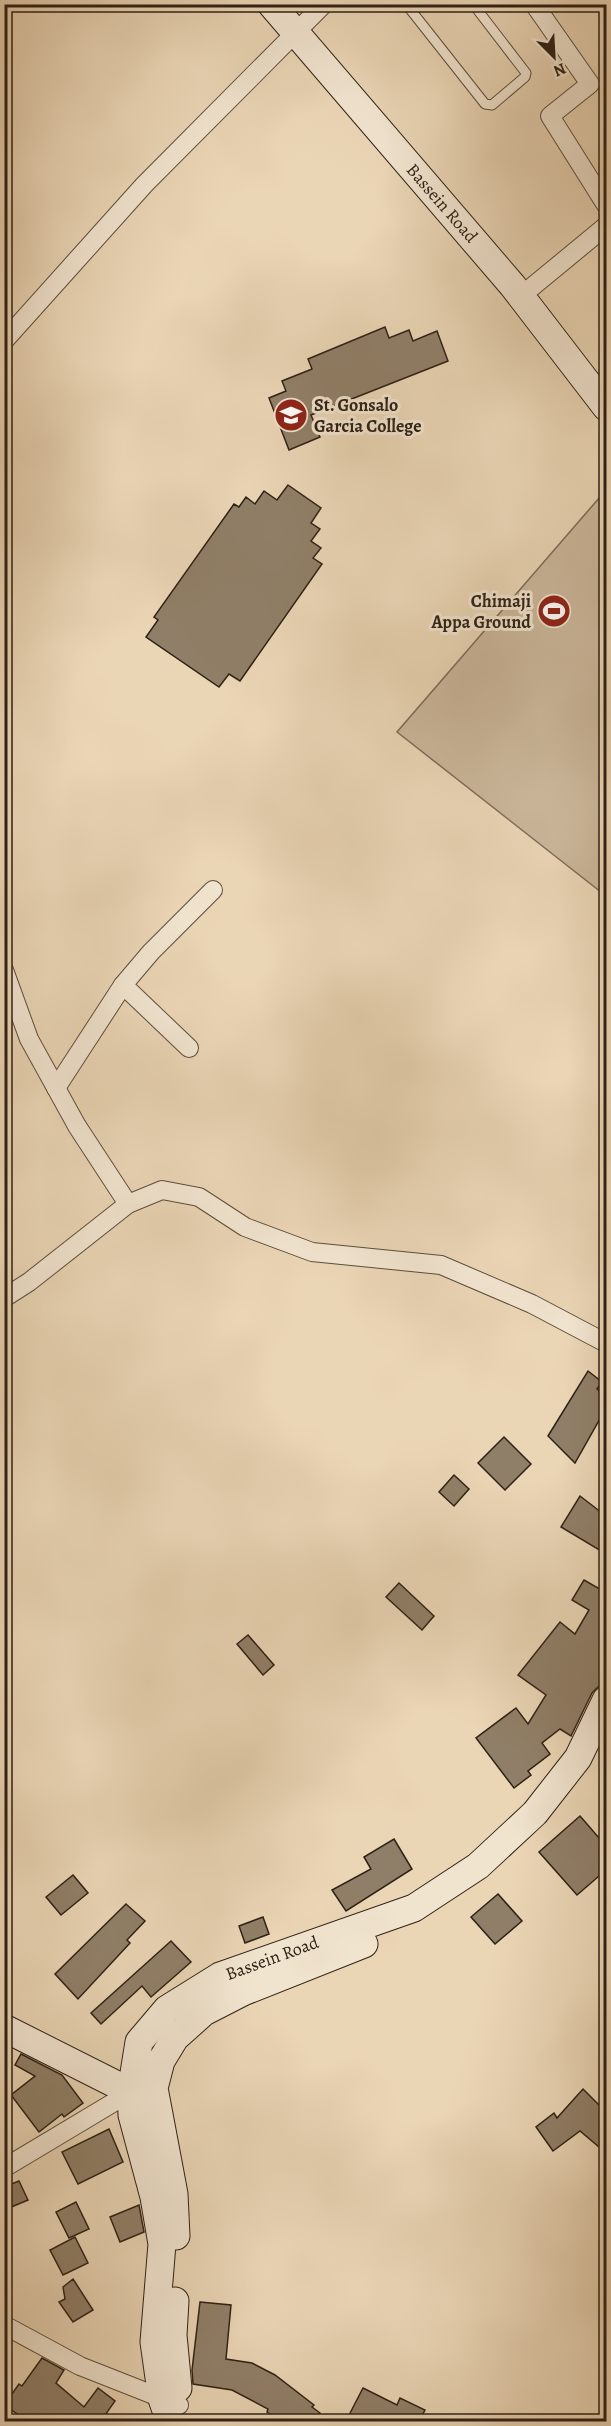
<svg xmlns="http://www.w3.org/2000/svg" width="611" height="2426" font-family="Alegreya,serif">
<style>
.green{fill:#cab69a;stroke:#7c6c58;stroke-width:1.5}
.building{fill:#907f68;stroke:#2e2115;stroke-width:1.5}
.lines{fill:none;stroke-linecap:round;stroke-linejoin:round}
.lane-casing{stroke:#5d4e3d;stroke-width:11}
.street-casing{stroke:#5d4e3d;stroke-width:20}
.secondary-casing{stroke:#2e2115;stroke-width:29}
.lane{stroke:#f1e4cf;stroke-width:9}
.street{stroke:#f1e4cf;stroke-width:18}
.secondary{stroke:#f1e4cf;stroke-width:27}
.labels{text-anchor:middle;dominant-baseline:central;stroke-width:6;stroke-linejoin:round;paint-order:stroke}
.street-label{font-size:18px;fill:#2e2115;stroke:#f1e4cf}
.poi-label{font-size:18px;font-weight:bold;fill:#2e2115;stroke:#f1e4cf;text-anchor:start}
</style>
<rect width="100%" height="100%" fill="#ead5b5"/>
<filter id="stains"><feTurbulence type="fractalNoise" baseFrequency=".00333" numOctaves="4"/><feColorMatrix values="0 0 0 0 .2 0 0 0 0 .09 0 0 0 0 .02 0 0 0 .5 -.17"/></filter>
<radialGradient id="worn" r=".72"><stop offset=".6" stop-color="#630" stop-opacity="0"/><stop offset="1" stop-color="#630" stop-opacity=".3"/></radialGradient>
<path class="green" d="M606,490V896L397,732Z"/>
<g class="building">
<path d="M385,327L389,338L409,330L413,341L437,331L448,361L311,415L320,437L289,450L269,398L286,391L282,381L312,369L308,359Z"/>
<path d="M288,485L321,508L311,523L320,529L311,541L321,548L313,558L322,564L240,681L229,674L219,687L146,637L158,620L154,617L234,504L239,507L246,497L255,504L264,491L277,500Z"/>
<path d="M588,1371L602,1382L597,1389L606,1397V1408L575,1463L548,1436Z"/>
<path d="M504,1437L531,1464L505,1490L478,1463Z"/>
<path d="M454,1475L469,1489L454,1506L439,1492Z"/>
<path d="M580,1496L606,1516V1554L561,1527Z"/>
<path d="M584,1580L605,1592L601,1599L606,1602V1671L599,1686L592,1693L571,1736L560,1729L542,1743L550,1754L528,1771L531,1775L514,1788L476,1738L516,1708L528,1724L546,1695L518,1675L560,1622L575,1634L589,1610L572,1600Z"/>
<path d="M399,1583L434,1616L422,1630L386,1597Z"/>
<path d="M248,1635L274,1665L263,1675L237,1644Z"/>
<path d="M580,1816L606,1846V1870L577,1895L539,1852Z"/>
<path d="M394,1839L412,1869L346,1911L332,1890L371,1869L364,1857Z"/>
<path d="M73,1875L88,1893L61,1915L46,1897Z"/>
<path d="M498,1894L522,1921L495,1944L471,1917Z"/>
<path d="M126,1904L145,1921L127,1940L130,1943L78,1999L55,1974Z"/>
<path d="M263,1917L269,1934L245,1943L239,1926Z"/>
<path d="M171,1941L191,1962L151,1997L142,1986L101,2024L91,2013Z"/>
<path d="M21,2054L62,2075L83,2103L64,2117L62,2114L39,2132L11,2095L35,2076L15,2065Z"/>
<path d="M583,2089L606,2112V2153L580,2131L553,2151L536,2127L554,2113L557,2118Z"/>
<path d="M109,2129L123,2162L78,2184L62,2152Z"/>
<path d="M19,2181L28,2200L4,2210V2187Z"/>
<path d="M76,2202L89,2229L69,2238L56,2212Z"/>
<path d="M139,2205L144,2232L120,2242L110,2217Z"/>
<path d="M75,2237L88,2263L63,2275L50,2250Z"/>
<path d="M73,2279L93,2310L73,2322L59,2302L65,2299L63,2287Z"/>
<path d="M200,2302L231,2305L226,2359L252,2363L275,2375L314,2405L312,2407L320,2413L313,2421H280L267,2412L268,2409L232,2390L193,2384L192,2370Z"/>
<path d="M42,2358L64,2370L56,2383L84,2407L98,2388L115,2401L101,2421H28L4,2405L19,2384L22,2386Z"/>
<path d="M363,2388L397,2405L400,2398L425,2410L419,2421H346Z"/>
</g>
<g class="lines">
<g class="lane-casing">
<path id="lane" d="M406,4L485,104L492,105L525,77L526,73L473,4"/>
</g>
<g class="street-casing">
<g id="street">
<path d="M534,4L590,84L550,116L606,205"/>
<path d="M521,296L606,226"/>
<path d="M4,341L144,185L324,4"/>
<path d="M4,970L29,1039L77,1126L128,1204"/>
<path d="M123,985L189,1048"/>
<path d="M56,1088L123,985L151,952L213,890"/>
<path d="M4,1298L29,1282L128,1204L162,1190L199,1197L245,1227L312,1252L441,1265L532,1304L606,1343"/>
<path d="M4,2168L131,2092"/>
<path d="M4,2325L80,2366L179,2405"/>
</g>
</g>
<g class="secondary-casing">
<g id="secondary">
<path d="M271,4L513,286L606,407"/>
<path d="M4,2028L131,2092L147,2089"/>
<path d="M176,2236L174,2194L154,2088L161,2061L175,2038L204,2012L243,1992L364,1944"/>
<path d="M175,2301L173,2335L178,2388"/>
<path d="M170,2422L162,2399L154,2342L162,2244L154,2197L132,2115L131,2092L139,2042L167,2009L220,1976L414,1908L478,1866L535,1813L578,1758L606,1700"/>
</g>
</g>
<use href="#lane" class="lane"/>
<use href="#street" class="street"/>
<use href="#secondary" class="secondary"/>
</g>
<defs>
<g id="university-disc" transform="scale(1.725)"><circle r="9.5" fill="#8f2418" stroke="#f1e4cf"/><path d="M0-5L7-2L0 1L-7-2ZM-4 1L0 2.5L4 1V4Q0 6-4 4Z" fill="#fff"/></g>
<g id="stadium-disc" transform="scale(1.725)"><circle r="9.5" fill="#8f2418" stroke="#f1e4cf"/><path d="M0-5a6.5 5 0 1 0 0 10a6.5 5 0 1 0 0-10ZM-3.5-1.8h7v3.6h-7Z" fill="#fff"/></g>
</defs>
<g fill-rule="evenodd">
<use href="#university-disc" x="291" y="415"/>
<use href="#stadium-disc" x="554" y="611"/>
</g>
<g class="labels">
<g class="street-label">
<text transform="translate(442 203) rotate(49)">Bassein Road</text>
<text transform="translate(272 1958) rotate(-20)">Bassein Road</text>
</g>
<g class="poi-label">
<text x="314" y="405">St. Gonsalo<tspan x="314" dy="21">Garcia College</tspan></text>
<text x="531" y="601" text-anchor="end">Chimaji<tspan x="531" dy="21">Appa Ground</tspan></text>
</g>
</g>
<rect width="611" height="2426" fill="none" stroke="#ead5b5" stroke-width="24"/>
<rect x="6" y="6" width="599" height="2414" fill="none" stroke="#2e2115" stroke-width="3"/>
<rect x="12" y="12" width="587" height="2402" fill="none" stroke="#2e2115" stroke-width="1.5"/>
<g transform="translate(554 57) rotate(156)" stroke="#f1e4cf" stroke-width="4.5" paint-order="stroke">
<path d="M0-4.5L10 22L0 15L-10 22Z" fill="#2e2115"/>
<text y="-9" font-size="16" font-weight="bold" text-anchor="middle" fill="#2e2115">N</text>
</g>
<rect width="100%" height="100%" filter="url(#stains)"/>
<rect width="100%" height="100%" fill="url(#worn)"/>
</svg>
